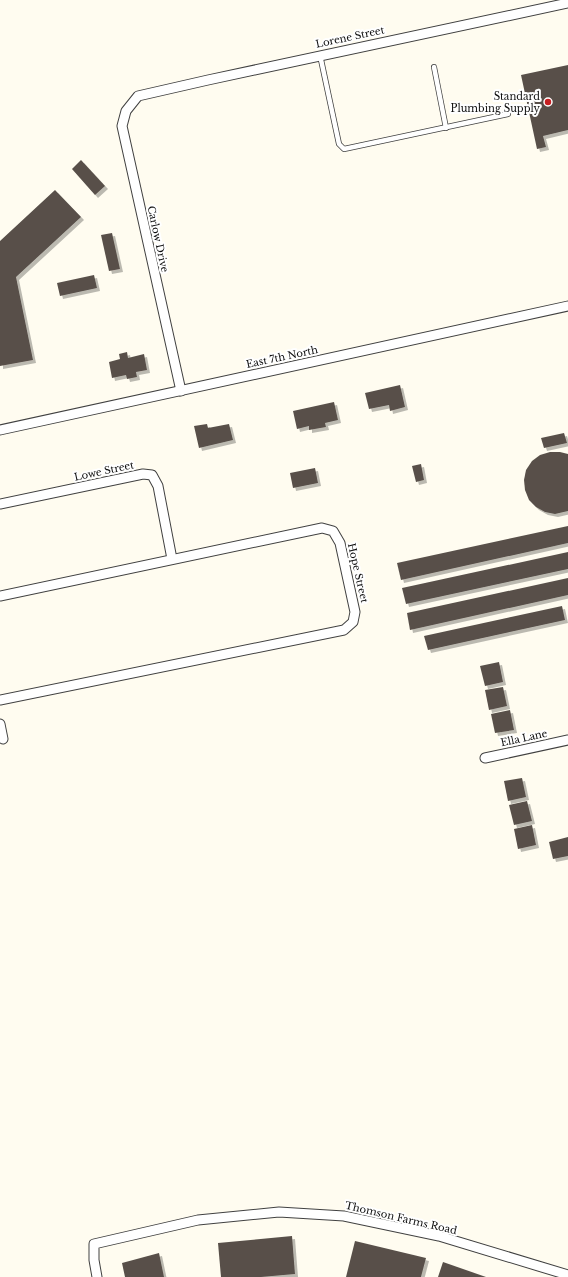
<svg xmlns="http://www.w3.org/2000/svg" width="568" height="1277" font-family="'Libre Baskerville',serif">
<style>
.building{fill:#58504a;filter:url(#shadow)}
.lines{fill:none;stroke-linecap:round;stroke-linejoin:round}
.service-casing{stroke:#414141;stroke-width:6}
.minor-casing{stroke:#414141;stroke-width:11}
.service{stroke:#fff;stroke-width:4.5}
.minor{stroke:#fff;stroke-width:9}
.poi-dot{fill:#c61f21;stroke:#fff;stroke-width:1.5}
.labels{text-anchor:middle;dominant-baseline:central;stroke-width:4;stroke-linejoin:round;paint-order:stroke}
.street-label{font-size:10px;fill:#0e0e0e;stroke:#fff}
.poi-label{font-size:10px;fill:#0e0e0e;stroke:#fff;text-anchor:end}
</style>
<defs>
<filter id="shadow"><feDropShadow dx="3" dy="3" stdDeviation="0" flood-color="#0004"/></filter>
</defs>
<rect width="100%" height="100%" fill="#fffcf0"/>
<g class="building">
<path d="M568,65V130L543,136L546,147L537,149L521,75Z"/>
<path d="M81,160L105,186L95,195L72,169Z"/>
<path d="M55,190L81,217L16,277L33,360L0,366V241Z"/>
<path d="M112,233L120,269L109,271L101,235Z"/>
<path d="M94,275L97,288L60,296L57,283Z"/>
<path d="M127,352L128,358L144,354L147,370L136,372L137,377L127,379L126,375L112,378L109,362L120,359L119,354Z"/>
<path d="M400,385L405,407L390,411L389,405L369,409L365,393Z"/>
<path d="M334,402L338,420L325,423L326,427L309,430V426L297,429L293,411Z"/>
<path d="M207,424L208,428L229,424L233,440L199,448L194,426Z"/>
<path d="M564,433L567,443L544,448L541,438Z"/>
<path d="M550,452H560L568,454V511L555,514L545,512L536,507L529,500L525,490L524,480L526,470L532,461L540,455Z"/>
<path d="M421,464L424,480L416,482L412,466Z"/>
<path d="M315,468L318,483L293,488L290,473Z"/>
<path d="M568,526V543L401,580L397,563Z"/>
<path d="M568,552V569L406,604L402,588Z"/>
<path d="M568,578V595L410,630L407,613Z"/>
<path d="M562,606L565,620L428,650L424,636Z"/>
<path d="M499,662L503,682L485,686L480,666Z"/>
<path d="M503,687L507,706L489,710L485,690Z"/>
<path d="M510,710L514,730L495,733L491,714Z"/>
<path d="M522,778L526,797L508,801L504,781Z"/>
<path d="M527,801L532,821L514,825L509,805Z"/>
<path d="M532,825L536,845L518,849L514,829Z"/>
<path d="M568,837V856L553,859L549,842Z"/>
<path d="M292,1236L295,1274L261,1277H221L218,1243Z"/>
<path d="M355,1241L426,1258L421,1277H346Z"/>
<path d="M159,1253L164,1277H125L122,1263Z"/>
<path d="M443,1262L486,1277H438Z"/>
</g>
<g class="lines">
<g class="service-casing">
<g id="service">
<path d="M320,55L339,144L344,149L508,114"/>
<path d="M434,67L446,128"/>
</g>
</g>
<g class="minor-casing">
<g id="minor">
<path d="M181,391L122,126L126,111L138,96L208,80L568,3"/>
<path d="M0,430L568,306"/>
<path d="M0,504L143,474L152,475L158,486L172,559"/>
<path d="M0,596L322,528L333,531L340,543L355,612L353,622L344,630L0,700"/>
<path d="M0,724L3,739"/>
<path d="M485,758L568,740"/>
<path d="M97,1277L94,1260V1244L198,1220L279,1212L344,1216L439,1236L568,1275"/>
</g>
</g>
<use href="#service" class="service"/>
<use href="#minor" class="minor"/>
</g>
<circle class="poi-dot" cx="548" cy="102" r="4"/>
<g class="labels">
<g class="street-label">
<text transform="translate(350 37) rotate(-12)">Lorene Street</text>
<text transform="translate(158 239) rotate(78)">Carlow Drive</text>
<text transform="translate(282 357) rotate(-12)">East 7th North</text>
<text transform="translate(104 471) rotate(-12)">Lowe Street</text>
<text transform="translate(358 573) rotate(77)">Hope Street</text>
<text transform="translate(524 738) rotate(-12)">Ella Lane</text>
<text transform="translate(401 1218) rotate(13)">Thomson Farms Road</text>
</g>
<g class="poi-label">
<text x="540" y="96">Standard<tspan x="540" dy="12">Plumbing Supply</tspan></text>
</g>
</g>
</svg>
